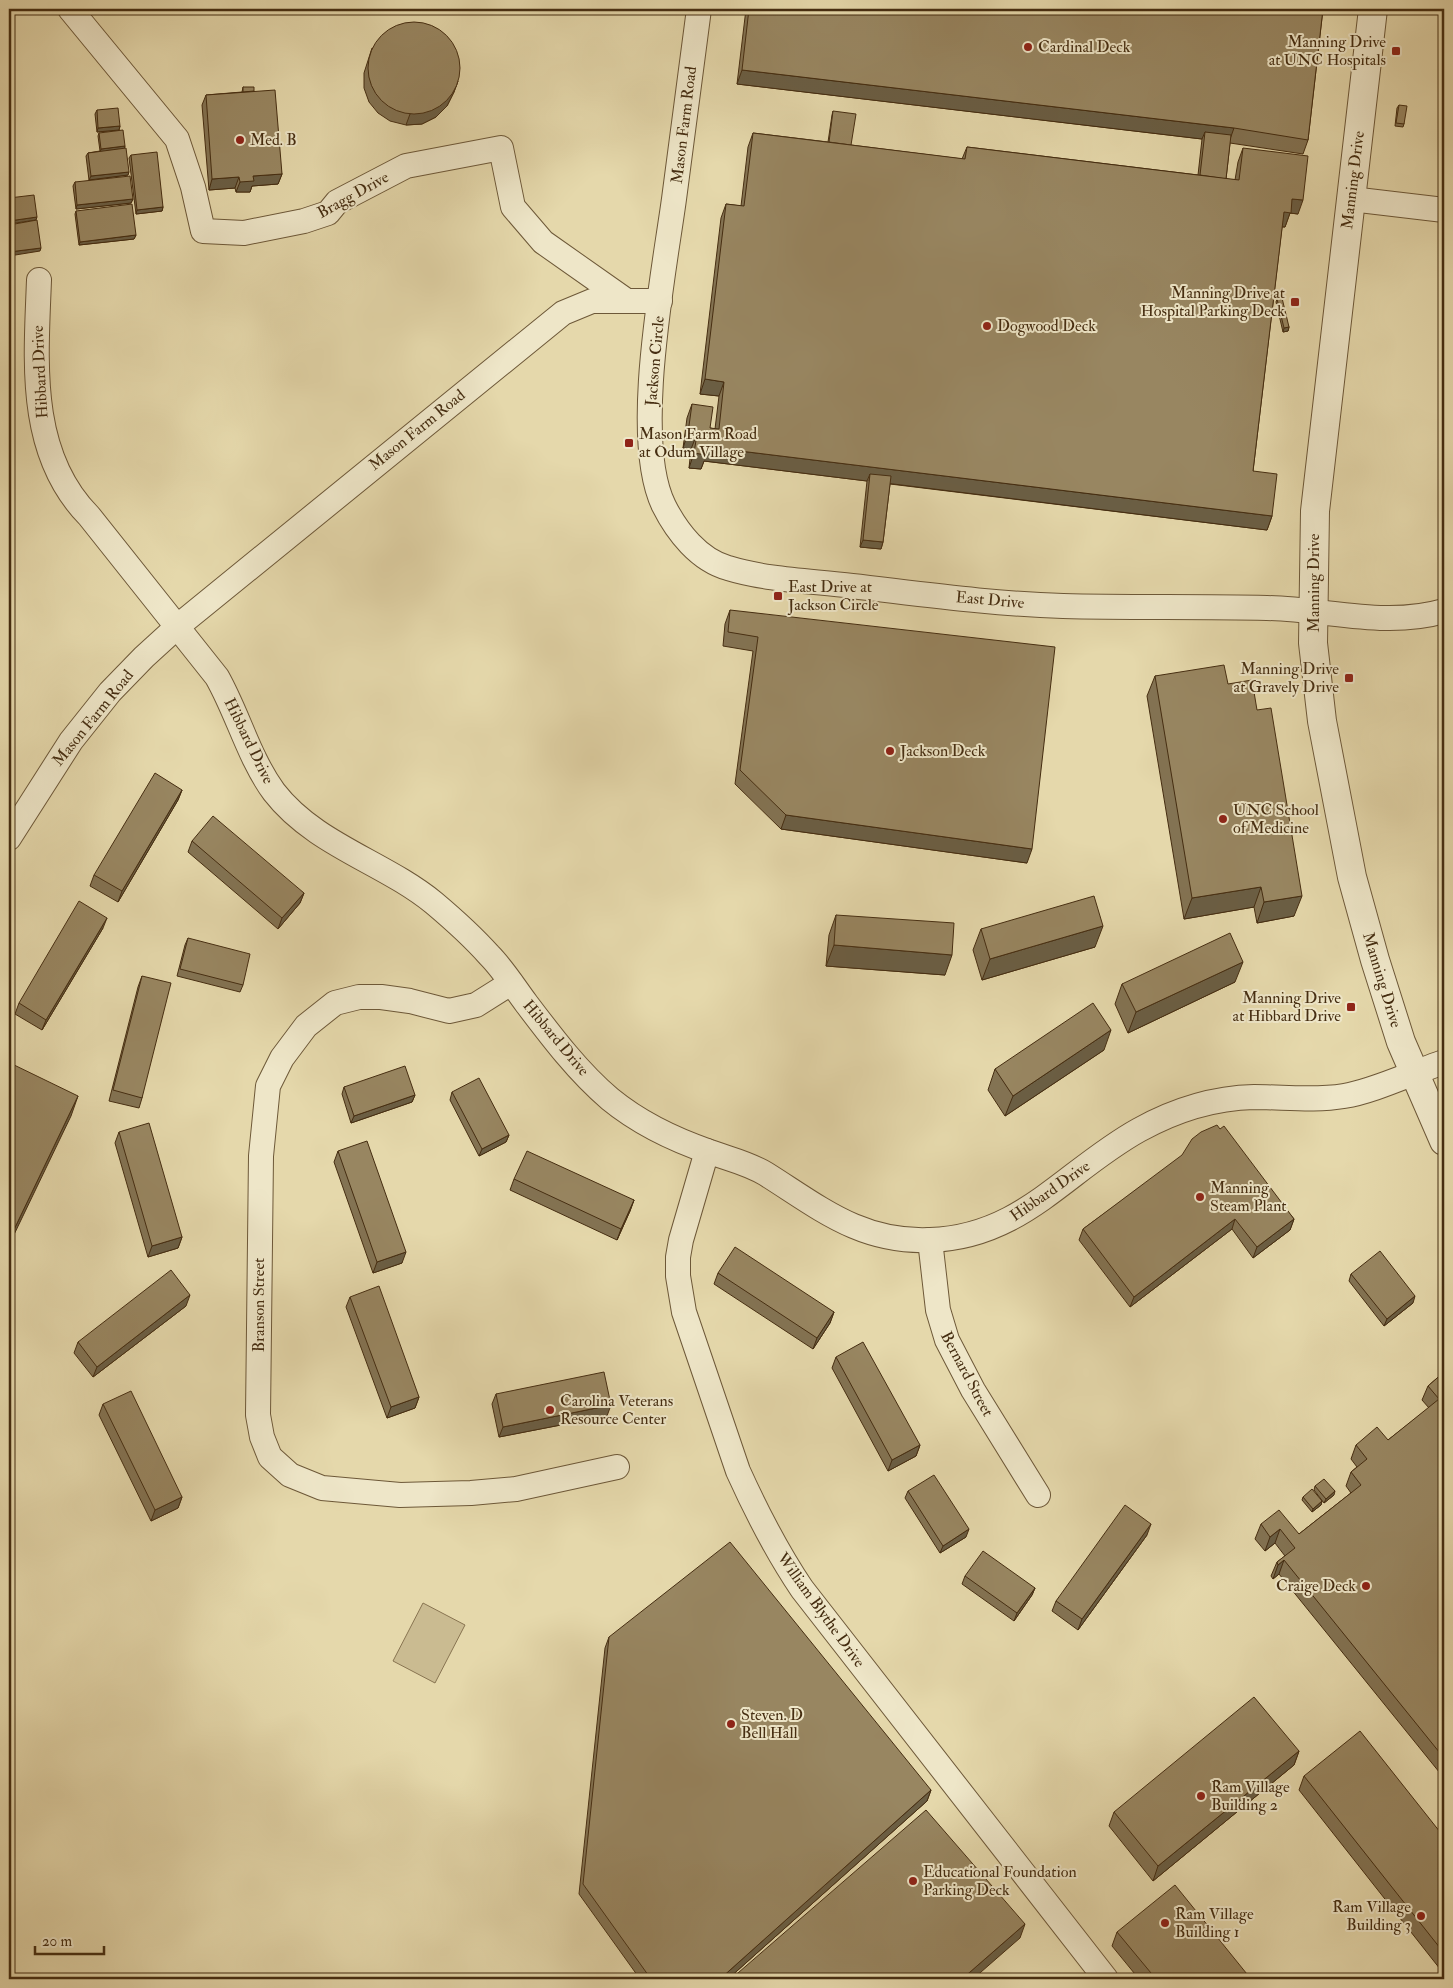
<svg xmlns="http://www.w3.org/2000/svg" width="1453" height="1988" font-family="'IM FELL Double Pica',serif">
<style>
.park{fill:#cabb91;stroke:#887451}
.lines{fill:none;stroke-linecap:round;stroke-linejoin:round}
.minor-casing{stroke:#6d5838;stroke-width:26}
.tertiary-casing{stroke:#6d5838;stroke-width:30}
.minor{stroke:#eee6c8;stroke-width:24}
.tertiary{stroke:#eee6c8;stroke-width:28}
.wall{fill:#837353;stroke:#452d11}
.shaded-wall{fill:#6a5e44;stroke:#452d11}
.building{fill:#988661;stroke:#452d11}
.poi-dot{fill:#8f2418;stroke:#eee6c8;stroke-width:2}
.labels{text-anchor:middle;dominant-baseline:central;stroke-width:4;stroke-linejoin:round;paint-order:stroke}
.poi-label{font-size:16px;fill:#452d11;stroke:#eee6c8;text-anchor:start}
.street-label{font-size:16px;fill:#452d11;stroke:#eee6c8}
</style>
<rect width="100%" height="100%" fill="#e5d8ab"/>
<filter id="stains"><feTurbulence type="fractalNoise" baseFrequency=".004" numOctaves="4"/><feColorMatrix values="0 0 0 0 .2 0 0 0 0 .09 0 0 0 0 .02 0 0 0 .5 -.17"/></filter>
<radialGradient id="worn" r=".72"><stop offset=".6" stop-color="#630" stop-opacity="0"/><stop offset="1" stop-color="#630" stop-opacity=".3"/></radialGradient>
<path class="park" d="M423,1603L465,1625L435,1683L393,1661Z"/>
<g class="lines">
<g class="minor-casing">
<g id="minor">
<path d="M70,9L177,139L193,187L203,231L244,233L304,221L328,213L337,202L406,166L501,148L513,207L543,242L624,299"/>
<path d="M699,9C691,72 683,135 674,199C664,273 631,440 664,506C677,532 699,560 728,568C767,580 812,581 852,586C922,594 993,604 1063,606C1131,608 1199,606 1267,608C1327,609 1385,628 1444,611"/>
<path d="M1351,199L1444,210"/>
<path d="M39,280C36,361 27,453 89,516L217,677C238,714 249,758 274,792C315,845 384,862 434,903C453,919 472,936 489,955C503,969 514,987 526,1003C551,1036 578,1072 610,1099C638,1122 675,1140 710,1152C729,1159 748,1163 766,1174C820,1208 861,1243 930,1240C1022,1237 1065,1171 1139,1130C1175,1110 1213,1098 1254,1097C1284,1097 1315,1101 1344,1096C1375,1091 1413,1072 1444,1062"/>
<path d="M9,838L71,741L110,692L144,657L178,626L563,313L592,301H660"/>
<path d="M511,983L476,1005L449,1011L410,1001L381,997H359L335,1003L306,1026L282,1058L268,1086L261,1156L258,1415L262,1437L270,1457L290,1475L322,1488L400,1495L471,1493L516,1489L617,1467"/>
<path d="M707,1151L681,1240L678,1257V1276L684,1312L738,1471C757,1513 777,1552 802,1589L1106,1979"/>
<path d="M930,1240L938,1310L947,1340L973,1390L1038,1495"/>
</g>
</g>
<g class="tertiary-casing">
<path id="tertiary" d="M1373,9L1315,511L1313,643L1322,721L1352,877L1375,960L1401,1042L1444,1141"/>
</g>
<use href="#minor" class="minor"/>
<use href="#tertiary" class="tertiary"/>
</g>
<g class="wall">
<path d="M746,9H1323L1308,140L1303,154L1230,143L1226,179L1235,180L1238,162L1243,148L1298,214L1290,213L1285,227H1282L1253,471L1272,516L1267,530L890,484L883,542L881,549L860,547L867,481L704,461L701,469L689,468L691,449L683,448L687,418L692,404L710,428L715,429L719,396L700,394L721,218L726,204L741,206L748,147L753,133L828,142L832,115L833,111L851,145L962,159L967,147L1198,175L1202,139L737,84Z"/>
<path d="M372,48L458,81L454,92L447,106L436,117L422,124L406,125L390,121L378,113L369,102L364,88V73Z"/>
<path d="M243,87L254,91L282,174L278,184L252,186L250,192H236L235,188L209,190L202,105L206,95L242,92Z"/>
<path d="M1399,105L1404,124L1403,127L1395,126L1397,108Z"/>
<path d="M97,110L120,126L119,130L97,132L95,114Z"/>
<path d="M99,133L125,146L124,148L128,175L89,180L86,156L88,153L100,151L98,136Z"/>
<path d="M131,155L163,207L162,211L136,214L129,158Z"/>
<path d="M75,182L133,199L131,203L76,209L73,186Z"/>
<path d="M76,211L136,235L134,239L79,245L75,214Z"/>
<path d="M1277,299L1289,327L1288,331L1283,332L1276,302Z"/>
<path d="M730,610L1027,863L781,829L735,784L753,651L723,646L725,624Z"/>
<path d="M1155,676L1228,684L1294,916L1257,923L1254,907L1184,919L1147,696Z"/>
<path d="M182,790L178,800L118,902L90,886L94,875Z"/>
<path d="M192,841L304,893L300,903L278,929L188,852Z"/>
<path d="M836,915L945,975L826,966L829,935Z"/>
<path d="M103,928L42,1030L15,1014L19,1003Z"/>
<path d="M981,929L1095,947L982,980L973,950Z"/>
<path d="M188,938L243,985L240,992L177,976L185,945Z"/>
<path d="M142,976V1098L139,1108L109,1101L138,987Z"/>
<path d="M1235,982L1128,1033L1115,1004L1122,984Z"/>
<path d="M1104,1050L1005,1116L988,1090L995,1069Z"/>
<path d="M344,1087L415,1095L412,1102L351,1123L342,1094Z"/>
<path d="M452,1092L509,1135L506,1142L479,1156L450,1100Z"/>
<path d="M1220,1129L1294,1219L1290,1230L1253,1258L1232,1229L1130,1307L1079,1240L1083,1229Z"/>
<path d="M119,1132L182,1237L178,1248L148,1257L115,1143Z"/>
<path d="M338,1151L402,1263L373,1273L334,1162Z"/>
<path d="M514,1179L634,1200L630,1211L617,1240L510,1190Z"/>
<path d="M718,1273L834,1312L830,1323L813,1349L714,1284Z"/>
<path d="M1351,1274L1413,1303L1384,1326L1349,1281Z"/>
<path d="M350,1297L419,1397L415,1408L387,1418L346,1307Z"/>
<path d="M186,1306L93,1377L74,1353L78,1342Z"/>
<path d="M836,1357L920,1445L916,1456L888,1471L832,1368Z"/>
<path d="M1444,1372V1778L1279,1574L1273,1579L1271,1576L1277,1562L1285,1556L1275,1543L1265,1551L1255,1539L1261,1524L1299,1534L1351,1493L1346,1486L1351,1472L1357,1467L1351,1459L1356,1445L1388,1440L1429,1408L1422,1400L1428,1386Z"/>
<path d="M496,1394L607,1416L499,1437L492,1404Z"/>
<path d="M103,1404L182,1497L178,1508L151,1521L99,1415Z"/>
<path d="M1315,1486L1334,1495L1324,1503L1314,1490Z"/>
<path d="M908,1491L966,1537L940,1553L905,1498Z"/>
<path d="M1303,1497L1322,1501L1321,1505L1312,1512L1302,1500Z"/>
<path d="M1147,1535L1078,1630L1052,1611L1056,1601Z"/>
<path d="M965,1576L1035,1588L1032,1595L1014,1621L962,1584Z"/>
<path d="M609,1637L931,1790L927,1801L728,1979H640L579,1894L605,1648Z"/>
<path d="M1299,1751L1294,1765L1153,1881L1109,1826L1114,1812Z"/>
<path d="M1304,1776L1444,1837V1974L1299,1790Z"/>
<path d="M1117,1932L1251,1979H1139L1112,1946Z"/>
</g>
<g class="shaded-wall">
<path d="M742,70L1234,128L1229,142L1205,132L1202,139L737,84Z"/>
<path d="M458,81L454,92L447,106L436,117L422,124L406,125L410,114Z"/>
<path d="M120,126L119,130L97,132L98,128Z"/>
<path d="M125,146L124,150L100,153L101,149Z"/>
<path d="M129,172L128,175L89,180L91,176Z"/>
<path d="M282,174L278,184L252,186L250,192H236L240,182L253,176Z"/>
<path d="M239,177L235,188L209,190L212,179Z"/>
<path d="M133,199L131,203L76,209L77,205Z"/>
<path d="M1292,199L1303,200L1298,214L1290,213L1285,227L1278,226L1284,212Z"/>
<path d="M163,207L162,211L136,214L137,210Z"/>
<path d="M37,217L36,220L9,224V221Z"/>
<path d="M136,235L134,239L79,245L80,242Z"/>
<path d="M41,248L40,251L9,256V252Z"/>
<path d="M1289,327L1288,331L1283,332L1284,328Z"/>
<path d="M705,379L724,382L719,396L700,394Z"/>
<path d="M688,433L697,434L691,449L683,448Z"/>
<path d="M707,447L1272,516L1267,530L869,481L870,474L867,481L704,461L701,469L689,468L694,453Z"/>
<path d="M863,540L883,542L881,549L860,547Z"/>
<path d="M182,790L178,800L118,902L122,891Z"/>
<path d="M786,815L1032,849L1027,863L781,829Z"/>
<path d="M1261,887L1254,907L1184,919L1192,898Z"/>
<path d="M304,893L300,903L278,929L282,918Z"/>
<path d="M1302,896L1294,916L1257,923L1264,902Z"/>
<path d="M107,918L103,928L42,1030L46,1020Z"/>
<path d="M1103,926L1095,947L982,980L990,959Z"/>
<path d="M834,945L952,955L945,975L826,966Z"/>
<path d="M1243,962L1235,982L1128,1033L1136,1012Z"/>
<path d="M1111,1030L1104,1050L1005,1116L1013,1096Z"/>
<path d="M415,1095L412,1102L351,1123L354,1116Z"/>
<path d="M78,1096L71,1116L9,1245V1240Z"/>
<path d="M509,1135L506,1142L479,1156L482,1149Z"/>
<path d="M634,1200L630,1211L617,1240L621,1229Z"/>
<path d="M1235,1219L1232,1229L1130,1307L1134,1297Z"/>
<path d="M1294,1219L1290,1230L1253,1258L1257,1247Z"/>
<path d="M182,1237L178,1248L148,1257L152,1246Z"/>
<path d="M406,1252L402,1263L373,1273L377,1262Z"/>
<path d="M190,1295L186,1306L93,1377L97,1367Z"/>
<path d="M1415,1296L1413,1303L1384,1326L1387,1319Z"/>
<path d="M834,1312L830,1323L813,1349L817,1338Z"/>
<path d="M419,1397L415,1408L387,1418L391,1407Z"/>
<path d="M611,1405L607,1416L499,1437L503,1427Z"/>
<path d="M920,1445L916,1456L888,1471L892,1460Z"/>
<path d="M1335,1491L1334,1495L1324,1503L1326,1499Z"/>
<path d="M182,1497L178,1508L151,1521L155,1510Z"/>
<path d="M1322,1501L1321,1505L1312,1512L1313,1509Z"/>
<path d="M1151,1524L1147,1535L1078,1630L1082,1619Z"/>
<path d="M969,1529L966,1537L940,1553L943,1546Z"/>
<path d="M1280,1529L1275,1543L1265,1551L1270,1537Z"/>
<path d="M1284,1560L1279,1574L1273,1579L1278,1565Z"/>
<path d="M1035,1588L1032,1595L1014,1621L1017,1613Z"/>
<path d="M1299,1751L1294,1765L1153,1881L1158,1866Z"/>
<path d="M931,1790L927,1801L728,1979H720Z"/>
<path d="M1025,1924L1020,1938L973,1979H962Z"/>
</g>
<g class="building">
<path d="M749,9H1323L1308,140L1234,128L742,70Z"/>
<circle cx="414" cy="68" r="46"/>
<path d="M243,87H254V91L243,92Z"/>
<path d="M275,90L282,174L253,176L254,181L240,182L239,177L212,179L206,95Z"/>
<path d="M1399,105L1407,106L1404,124L1396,123Z"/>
<path d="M118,108L120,126L98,128L97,110Z"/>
<path d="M833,111L856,114L851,145L829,142Z"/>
<path d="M123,130L125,146L101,149L99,133Z"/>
<path d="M1205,132L1231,135L1226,179L1200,175Z"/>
<path d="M753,133L965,159L967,147L1239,180L1243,148L1308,156L1303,200L1292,199L1291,213L1284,212L1253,471L1277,474L1272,516L707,447L706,455L694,453L697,434L688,433L692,404L713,407L710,428L719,429L724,382L705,379L726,204L744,206Z"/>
<path d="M126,148L129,172L91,176L88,153Z"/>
<path d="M157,152L163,207L137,210L131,155Z"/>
<path d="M130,176L133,199L77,205L75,182Z"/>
<path d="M34,195L37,217L9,221V198Z"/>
<path d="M132,204L136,235L80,242L76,211Z"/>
<path d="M37,220L41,248L9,252V225Z"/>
<path d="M1282,298L1289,327L1284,328L1277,299Z"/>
<path d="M870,474L891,476L883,542L863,540Z"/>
<path d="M730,610L1055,647L1032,849L786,815L740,770L758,637L728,632Z"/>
<path d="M1224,665L1228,684L1252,680L1257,710L1271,708L1302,896L1264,902L1261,887L1192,898L1155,676Z"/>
<path d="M155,773L182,790L122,891L94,875Z"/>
<path d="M213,816L304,893L282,918L192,841Z"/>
<path d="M1094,896L1103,926L990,959L981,929Z"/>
<path d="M79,901L107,918L46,1020L19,1003Z"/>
<path d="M836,915L954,923L952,955L834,945Z"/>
<path d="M1230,933L1243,962L1136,1012L1122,984Z"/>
<path d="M188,938L250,954L243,985L180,969Z"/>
<path d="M142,976L171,983L142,1098L113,1090Z"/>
<path d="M1093,1003L1111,1030L1013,1096L995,1069Z"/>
<path d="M10,1063L78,1096L9,1240V1066Z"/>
<path d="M405,1066L415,1095L354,1116L344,1087Z"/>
<path d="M479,1078L509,1135L482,1149L452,1092Z"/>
<path d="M149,1123L182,1237L152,1246L119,1132Z"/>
<path d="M1217,1125L1220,1129L1224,1126L1294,1219L1257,1247L1235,1219L1134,1297L1083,1229L1182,1155L1192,1139L1201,1132Z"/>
<path d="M367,1141L406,1252L377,1262L338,1151Z"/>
<path d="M527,1151L634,1200L621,1229L514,1179Z"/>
<path d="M735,1247L834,1312L817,1338L718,1273Z"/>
<path d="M1380,1251L1415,1296L1387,1319L1351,1274Z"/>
<path d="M171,1270L190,1295L97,1367L78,1342Z"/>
<path d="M379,1286L419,1397L391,1407L350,1297Z"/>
<path d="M863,1342L920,1445L892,1460L836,1357Z"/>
<path d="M604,1372L611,1405L503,1427L496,1394Z"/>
<path d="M1444,1372V1758L1284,1560L1278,1565L1277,1562L1295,1548L1280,1529L1270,1537L1261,1524L1279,1510L1299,1534L1361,1485L1351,1472L1367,1459L1356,1445L1377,1427L1388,1440L1439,1399L1428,1386Z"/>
<path d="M131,1391L182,1497L155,1510L103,1404Z"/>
<path d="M934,1475L969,1529L943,1546L908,1491Z"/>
<path d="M1324,1479L1335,1491L1326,1499L1315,1486Z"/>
<path d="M1312,1489L1322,1501L1313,1509L1303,1497Z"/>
<path d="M1125,1505L1151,1524L1082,1619L1056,1601Z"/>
<path d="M730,1542L931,1790L720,1979H651L583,1884L609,1637Z"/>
<path d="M983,1551L1035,1588L1017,1613L965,1576Z"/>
<path d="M1254,1697L1299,1751L1158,1866L1114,1812Z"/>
<path d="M1360,1731L1444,1837V1953L1304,1776Z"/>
<path d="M926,1810L1025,1924L962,1979H731Z"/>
<path d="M1175,1885L1251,1979H1156L1117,1932Z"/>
</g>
<g class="poi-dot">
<circle cx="1028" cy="47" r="5"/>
<rect x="1391" y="46" width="10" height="10" rx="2.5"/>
<circle cx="240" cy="140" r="5"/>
<rect x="1290" y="297" width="10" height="10" rx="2.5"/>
<circle cx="987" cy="326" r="5"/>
<rect x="624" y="438" width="10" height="10" rx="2.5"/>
<rect x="773" y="591" width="10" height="10" rx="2.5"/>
<rect x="1344" y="673" width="10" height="10" rx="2.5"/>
<circle cx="890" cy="751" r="5"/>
<circle cx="1223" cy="819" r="5"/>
<rect x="1346" y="1002" width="10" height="10" rx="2.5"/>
<circle cx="1200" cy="1197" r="5"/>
<circle cx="550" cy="1410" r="5"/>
<circle cx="1366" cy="1586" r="5"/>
<circle cx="731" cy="1724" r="5"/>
<circle cx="1201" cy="1796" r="5"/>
<circle cx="913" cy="1881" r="5"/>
<circle cx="1421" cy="1916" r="5"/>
<circle cx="1165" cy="1923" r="5"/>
</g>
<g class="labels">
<g class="poi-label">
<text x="1386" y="42" text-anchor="end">Manning Drive<tspan x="1386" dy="18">at UNC Hospitals</tspan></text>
<text x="1038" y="47">Cardinal Deck</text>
<text x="250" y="140">Med. B</text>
<text x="1285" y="293" text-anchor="end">Manning Drive at<tspan x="1285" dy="18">Hospital Parking Deck</tspan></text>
<text x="997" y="326">Dogwood Deck</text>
<text x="639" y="434">Mason Farm Road<tspan x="639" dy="18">at Odum Village</tspan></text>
<text x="788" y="587">East Drive at<tspan x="788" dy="18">Jackson Circle</tspan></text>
<text x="1339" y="669" text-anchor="end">Manning Drive<tspan x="1339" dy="18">at Gravely Drive</tspan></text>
<text x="900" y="751">Jackson Deck</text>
<text x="1233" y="810">UNC School<tspan x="1233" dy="18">of Medicine</tspan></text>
<text x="1341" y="998" text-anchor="end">Manning Drive<tspan x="1341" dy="18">at Hibbard Drive</tspan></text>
<text x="1210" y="1188">Manning<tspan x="1210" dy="18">Steam Plant</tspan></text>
<text x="560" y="1401">Carolina Veterans<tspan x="560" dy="18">Resource Center</tspan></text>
<text x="1356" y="1586" text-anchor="end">Craige Deck</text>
<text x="741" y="1715">Steven. D<tspan x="741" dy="18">Bell Hall</tspan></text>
<text x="1211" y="1787">Ram Village<tspan x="1211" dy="18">Building 2</tspan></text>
<text x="923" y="1872">Educational Foundation<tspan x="923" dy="18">Parking Deck</tspan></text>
<text x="1411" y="1907" text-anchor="end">Ram Village<tspan x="1411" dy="18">Building 3</tspan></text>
<text x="1175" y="1914">Ram Village<tspan x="1175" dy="18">Building 1</tspan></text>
</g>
<g class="street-label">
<text transform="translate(684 125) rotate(-83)">Mason Farm Road</text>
<text transform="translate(1353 180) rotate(-83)">Manning Drive</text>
<text transform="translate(353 195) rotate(-29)">Bragg Drive</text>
<text transform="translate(655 361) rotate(-85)">Jackson Circle</text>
<text transform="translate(40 372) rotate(-93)">Hibbard Drive</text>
<text transform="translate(417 430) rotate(-39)">Mason Farm Road</text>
<text transform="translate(1314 583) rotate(-90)">Manning Drive</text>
<text transform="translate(990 600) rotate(5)">East Drive</text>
<text transform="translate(93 718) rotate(-51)">Mason Farm Road</text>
<text transform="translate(249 741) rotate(64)">Hibbard Drive</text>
<text transform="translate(1382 980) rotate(73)">Manning Drive</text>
<text transform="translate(556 1038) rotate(50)">Hibbard Drive</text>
<text transform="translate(1050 1191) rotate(-35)">Hibbard Drive</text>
<text transform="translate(259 1305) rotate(-90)">Branson Street</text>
<text transform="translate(967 1374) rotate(62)">Bernard Street</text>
<text transform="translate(821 1610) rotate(54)">William Blythe Drive</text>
</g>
</g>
<rect width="1453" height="1988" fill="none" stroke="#e5d8ab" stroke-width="30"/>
<rect x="10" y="10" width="1433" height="1968" fill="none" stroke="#452d11" stroke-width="2.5"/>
<rect x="15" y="15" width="1423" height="1958" fill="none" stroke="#452d11"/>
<path d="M35 1946v8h69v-8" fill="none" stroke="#452d11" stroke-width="2.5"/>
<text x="42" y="1946" font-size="15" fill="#452d11" stroke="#eee6c8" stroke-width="4" paint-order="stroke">20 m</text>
<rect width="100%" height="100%" filter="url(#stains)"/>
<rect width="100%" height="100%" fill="url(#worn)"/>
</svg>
